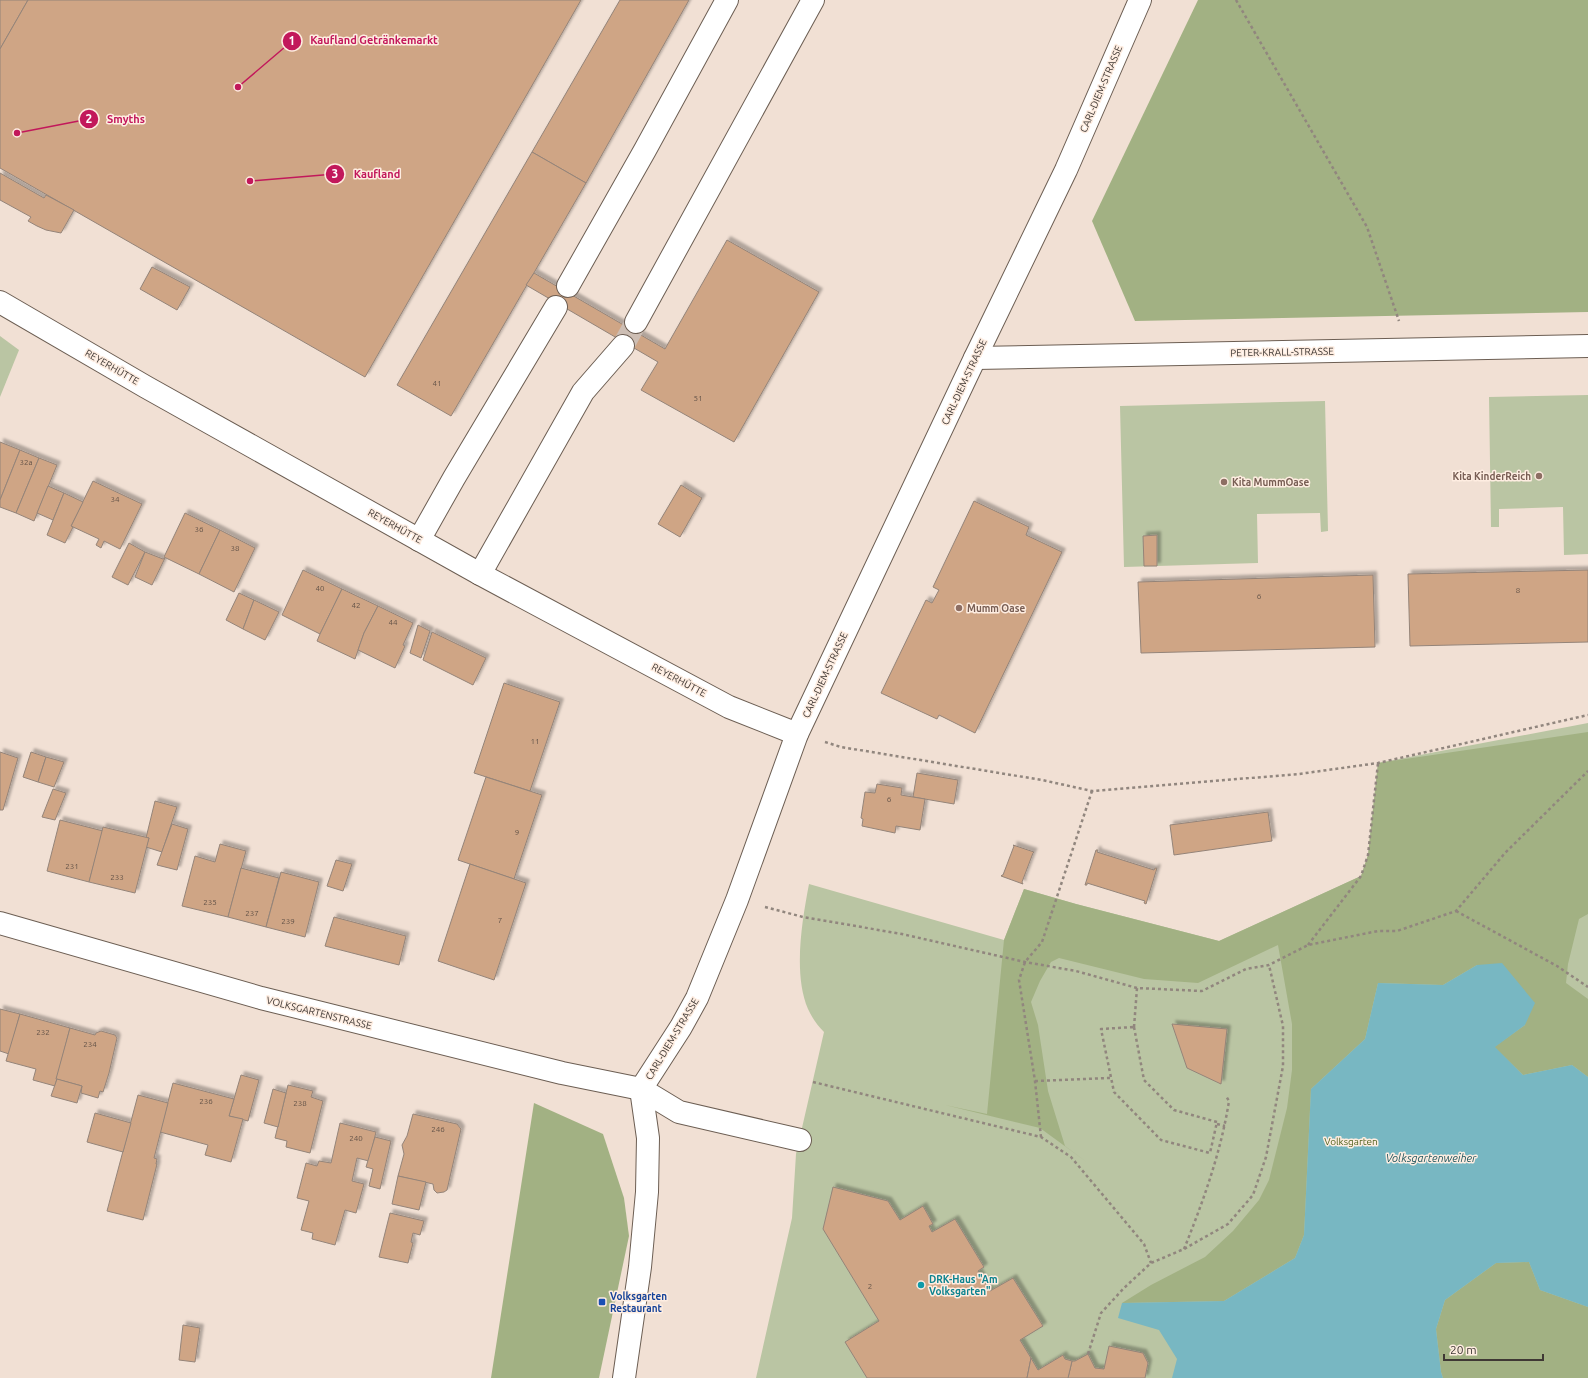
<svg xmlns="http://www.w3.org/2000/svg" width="1588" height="1378" font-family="Ubuntu,sans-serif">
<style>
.green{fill:#bac5a3}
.forest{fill:#a2b183}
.water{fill:#78b7c2}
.building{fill:#cfa585;stroke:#948479;filter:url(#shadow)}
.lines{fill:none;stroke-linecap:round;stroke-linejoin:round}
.minor-tunnel{stroke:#cdbeb4;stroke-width:22;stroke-dasharray:22 11;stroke-linecap:butt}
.minor-casing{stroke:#6c5e53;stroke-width:24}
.path{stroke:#91867e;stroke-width:2.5;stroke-dasharray:3 3;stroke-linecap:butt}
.minor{stroke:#fff;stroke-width:22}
.education-dot{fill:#8d6e63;stroke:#feede1;stroke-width:1.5}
.culture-dot{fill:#0f9aa8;stroke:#feede1;stroke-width:1.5}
.transit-dot{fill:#1a4fb4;stroke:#feede1;stroke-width:1.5}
.labels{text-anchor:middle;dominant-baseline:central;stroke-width:3;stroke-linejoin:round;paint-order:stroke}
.number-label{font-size:8px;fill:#635348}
.street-label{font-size:10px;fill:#3f3834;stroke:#feede1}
.education-label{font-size:10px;font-weight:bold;fill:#785e54;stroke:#feede1;text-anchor:start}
.park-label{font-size:10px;fill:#4f601b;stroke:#feede1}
.culture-label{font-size:10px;font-weight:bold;fill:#0d838f;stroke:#feede1;text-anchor:start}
.transit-label{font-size:10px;font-weight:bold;fill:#164399;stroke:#feede1;text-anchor:start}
.water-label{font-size:11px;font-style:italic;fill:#20565e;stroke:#feede1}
.leader{fill:none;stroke:#c2185b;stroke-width:1.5}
.callout-dot{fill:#c2185b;stroke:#feede1;stroke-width:1.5}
.mark-label{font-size:12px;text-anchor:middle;font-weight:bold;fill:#fff}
.callout-label{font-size:11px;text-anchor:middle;font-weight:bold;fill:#c2185b;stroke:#feede1;stroke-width:3;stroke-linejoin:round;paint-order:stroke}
</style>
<defs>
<filter id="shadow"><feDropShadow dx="3.5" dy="-3.5" stdDeviation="1" flood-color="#0004"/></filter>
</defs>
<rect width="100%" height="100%" fill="#f1e0d4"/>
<g class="green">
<path d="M0,336L19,350L0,397Z"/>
<path d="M1588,395V554L1564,555L1563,507L1499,509V527H1491L1489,397Z"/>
<path d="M1325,401L1328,531L1321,532L1320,513L1257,514L1258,563L1124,567L1120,406Z"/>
<path d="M1588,723V1378H756L792,1218L796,1154L824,1032C818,1026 812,1018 808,1009C793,974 802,921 809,884L1004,940L1024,889L1076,904L1219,941L1361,876L1368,855L1378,763Z"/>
</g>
<g class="forest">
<path d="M1198,0H1588V312L1135,321L1092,221Z"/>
<path d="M1588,732V914L1579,919L1568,964L1566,983L1588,999V1077L1572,1065L1523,1075L1494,1047L1525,1025L1477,965L1443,985L1378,983L1365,1039L1311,1089L1304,1235L1295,1258L1224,1301L1122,1303L1151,1285L1205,1257L1233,1231L1259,1200L1269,1180L1287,1108L1292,1070V1024L1278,945L1198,983L1144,979L1059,958L1051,962L1040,981L1031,1002L1038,1025L1048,1091L1065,1146L1088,1163L1040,1128L945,1105L987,1114L1004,940L1024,889L1076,904L1219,941L1361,876L1368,855L1378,763Z"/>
<path d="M534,1103L603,1134L624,1198L629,1236L599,1378H491Z"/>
<path d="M1529,1262L1540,1290L1588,1307V1378H1443L1441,1372L1436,1329L1445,1300L1496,1263Z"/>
</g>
<path class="water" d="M1502,963L1535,1003L1525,1025L1495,1047L1523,1075L1572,1065L1588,1077V1307L1540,1290L1529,1262L1496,1263L1445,1300L1436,1329L1441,1372L1443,1378H1172L1177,1359L1159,1330L1118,1318L1122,1303L1224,1301L1295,1258L1304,1235L1311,1089L1365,1039L1378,983L1443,985L1477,965Z"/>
<g class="building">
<path d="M0,0H28L0,49Z"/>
<path d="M28,0H581L365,377L0,168V49Z"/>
<path d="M620,0H689L586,183L532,152Z"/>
<path d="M532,152L586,183L451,416L397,385Z"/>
<path d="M0,173L44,198L46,195L74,210L61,233L46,230L37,226L28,221L31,217L0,200Z"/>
<path d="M727,240L819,292L734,442L641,390L658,362L526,285L534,273L665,349Z"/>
<path d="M152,267L190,287L177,310L140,289Z"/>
<path d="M0,442L20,450L0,500Z"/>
<path d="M20,450L39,458L16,513L0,507V500Z"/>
<path d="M39,458L57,465L34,521L16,513Z"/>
<path d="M93,481L142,504L120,549L104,541L101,548L96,545L99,539L71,526Z"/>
<path d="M681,485L702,498L680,537L658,524Z"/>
<path d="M48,486L64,493L53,520L37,513Z"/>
<path d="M64,493L83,502L71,526L73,527L65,543L47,535Z"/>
<path d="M974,501L1029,527L1026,535L1062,552L975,733L939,715L937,719L881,693L926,600L932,603L939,590L933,587Z"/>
<path d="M185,513L220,530L199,574L164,557Z"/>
<path d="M220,530L255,548L234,592L199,574Z"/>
<path d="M1157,535V566H1144L1143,536Z"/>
<path d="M129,543L145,552L128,585L112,577Z"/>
<path d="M145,552L163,559L165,558L152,585L135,577Z"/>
<path d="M303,570L342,589L320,634L282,615Z"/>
<path d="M1588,570V642L1410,646L1408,574Z"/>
<path d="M1373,575L1375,647L1141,653L1138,582Z"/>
<path d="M342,589L378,606L364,633L355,659L317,641L320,634Z"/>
<path d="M239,593L254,600L243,629L226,620Z"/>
<path d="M254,600L279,612L265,640L243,629Z"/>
<path d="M378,606L413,623L403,645L405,646L395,668L358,650L364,633Z"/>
<path d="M418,625L430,631L421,658L410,653Z"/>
<path d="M432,632L486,658L473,685L423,660Z"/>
<path d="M504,683L560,702L530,791L474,773Z"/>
<path d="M0,752L18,758L3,810H0Z"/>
<path d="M31,752L46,757L38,782L23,777Z"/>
<path d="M46,757L64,762L54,787L38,782Z"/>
<path d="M917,773L958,780L954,804L913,797Z"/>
<path d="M486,777L542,795L514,879L458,860Z"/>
<path d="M877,784L902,788L901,795L925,799L920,830L896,826L895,833L862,826L863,819L861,818L865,792L875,793Z"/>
<path d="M53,789L66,793L55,820L42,817Z"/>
<path d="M155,801L177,807L162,852L146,847L149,838H146Z"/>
<path d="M1268,812L1272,841L1174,855L1170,825Z"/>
<path d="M60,820L103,831L89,882L47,871Z"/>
<path d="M172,824L188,829L177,870L157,865Z"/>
<path d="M103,827L149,838L135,893L89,882Z"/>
<path d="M220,844L246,851L228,917L182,906L195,856L215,862Z"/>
<path d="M1013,845L1034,852L1033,853L1022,882L1023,884L1001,876L1002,875H1003L1014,846Z"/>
<path d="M1096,850H1098L1097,852L1154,870L1155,868H1157L1146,904L1144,903L1145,901L1087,883V885H1085Z"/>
<path d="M336,860L352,864L343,891L327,886Z"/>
<path d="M470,864L526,883L494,980L438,961Z"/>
<path d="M241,868L279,878L266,927L228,917Z"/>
<path d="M281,872L319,882L305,937L266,927Z"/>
<path d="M334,917L406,936L399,965L325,946Z"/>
<path d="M0,1009L20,1014L9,1054L0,1051Z"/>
<path d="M20,1014L70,1028L55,1086L33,1080L36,1069L6,1061Z"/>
<path d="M1172,1024L1227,1029L1221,1084L1187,1068Z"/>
<path d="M70,1028L95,1035L96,1033L101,1031L115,1035L117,1038L109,1073L103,1092L100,1091L98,1098L81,1093L82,1086L56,1079Z"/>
<path d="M241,1075L259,1080L248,1121L229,1116Z"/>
<path d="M57,1079L82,1086L77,1103L51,1096Z"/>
<path d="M173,1083L234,1099L229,1116L243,1119L231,1162L205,1155L208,1145L160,1132Z"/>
<path d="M288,1085L313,1091L311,1097L323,1101L310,1153L286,1147L287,1141L275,1138Z"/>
<path d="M273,1089L286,1093L278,1127L264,1123Z"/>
<path d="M138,1095L168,1103L154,1158L157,1159L156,1164H157L143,1220L107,1211Z"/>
<path d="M95,1113L131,1123L123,1152L87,1142Z"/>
<path d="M413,1114L457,1124L461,1129L447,1190L444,1192L437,1193L434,1190L433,1184L398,1176L404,1154L402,1145L407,1136Z"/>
<path d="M340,1123L376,1132L369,1161L357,1158L352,1181L364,1184L356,1213L345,1210L335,1245L312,1239L313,1233L301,1230L309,1201L297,1198L306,1163L317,1166L319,1161L331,1163Z"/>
<path d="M375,1137L391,1141L380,1189L369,1186L373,1169L366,1167Z"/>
<path d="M398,1176L426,1182L419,1210L392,1204Z"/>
<path d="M833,1187L888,1201L900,1220L923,1206L933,1224L929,1226L932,1232L955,1219L984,1267L978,1271L990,1291L1013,1278L1043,1326L1020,1340L1031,1358L1027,1378H867L845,1342L879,1321L823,1229Z"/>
<path d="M390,1213L424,1221L420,1235L413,1233L411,1242L413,1243L408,1263L379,1257Z"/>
<path d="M183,1325L200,1328L195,1362L179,1360Z"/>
<path d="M1109,1346L1143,1353L1148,1363L1145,1378H1068L1072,1361H1075L1088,1354L1095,1368L1104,1369Z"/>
<path d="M1063,1355L1065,1359L1072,1361L1068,1378H1027L1031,1358L1038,1370Z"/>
</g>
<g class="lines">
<path class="minor-tunnel" d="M623,346L636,322"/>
<g class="minor-casing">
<g id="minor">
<path d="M568,286L645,150L727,0"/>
<path d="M0,302L146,387L480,574L729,707L797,734"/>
<path d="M636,322L813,0"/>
<path d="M975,358L1588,346"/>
<path d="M419,540L454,478L556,307"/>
<path d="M480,574L583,392L623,346"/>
<path d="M0,923L261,998L562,1073L641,1089L679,1112L800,1140"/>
<path d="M624,1378L640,1267L647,1192L648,1138L641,1089L681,1027L697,998L737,900L797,734L975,358L1066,170L1140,0"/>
</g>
</g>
<g class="path">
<path d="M1236,0L1367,227L1399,321"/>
<path d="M825,742L841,747L1042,780L1092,791L1299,774L1378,763L1588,715"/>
<path d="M765,907L803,917L902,934L1025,962L1076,971L1137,988L1202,991L1246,969L1269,965L1308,945L1378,931H1397L1456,911L1505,853L1588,771"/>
<path d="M1456,911L1557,966L1588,987"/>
<path d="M1308,945L1361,876L1368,855L1378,763"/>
<path d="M1134,1027L1144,1080L1174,1110L1217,1122L1210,1153L1161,1140L1114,1092L1101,1029Z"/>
<path d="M1134,1027L1137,988"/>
<path d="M1035,1081L1110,1078"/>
<path d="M813,1082L1041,1137L1071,1157L1144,1244L1151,1263"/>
<path d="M1217,1124L1225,1126"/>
<path d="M1041,1137L1035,1081L1019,980L1025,962L1042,942L1092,791"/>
<path d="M1184,1249C1203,1202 1221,1152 1229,1101L1226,1096"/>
<path d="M1088,1354L1101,1313L1124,1288L1151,1263L1184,1249L1228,1224L1253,1195L1266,1157L1283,1066V1026L1269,965"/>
</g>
<use href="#minor" class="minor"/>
</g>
<g class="education-dot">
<circle cx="1539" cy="476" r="4"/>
<circle cx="1224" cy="482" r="4"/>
<circle cx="959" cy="608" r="4"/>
</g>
<circle class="culture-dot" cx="921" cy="1285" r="4"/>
<rect class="transit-dot" x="598" y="1298" width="8" height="8" rx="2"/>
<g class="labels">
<g class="number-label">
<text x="437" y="383">41</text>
<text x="698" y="398">51</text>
<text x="26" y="462">32a</text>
<text x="115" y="499">34</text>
<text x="199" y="529">36</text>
<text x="235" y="548">38</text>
<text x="320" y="588">40</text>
<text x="1518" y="590">8</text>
<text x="1259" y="596">6</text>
<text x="356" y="605">42</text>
<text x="393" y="622">44</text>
<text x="535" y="741">11</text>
<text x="889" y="799">6</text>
<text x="517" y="832">9</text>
<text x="72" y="866">231</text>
<text x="117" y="877">233</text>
<text x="210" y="902">235</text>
<text x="252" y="913">237</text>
<text x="500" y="920">7</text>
<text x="288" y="921">239</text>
<text x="43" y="1032">232</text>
<text x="90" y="1044">234</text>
<text x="206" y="1101">236</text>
<text x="300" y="1103">238</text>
<text x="438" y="1129">246</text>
<text x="356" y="1138">240</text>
<text x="870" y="1286">2</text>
</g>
<g class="street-label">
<text transform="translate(1101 89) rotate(-67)">CARL-DIEM-STRASSE</text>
<text transform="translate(1282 352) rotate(-1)">PETER-KRALL-STRASSE</text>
<text transform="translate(112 367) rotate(30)">REYERHÜTTE</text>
<text transform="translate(964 382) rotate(-65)">CARL-DIEM-STRASSE</text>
<text transform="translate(395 526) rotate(29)">REYERHÜTTE</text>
<text transform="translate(825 675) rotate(-65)">CARL-DIEM-STRASSE</text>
<text transform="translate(679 680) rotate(28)">REYERHÜTTE</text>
<text transform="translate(319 1013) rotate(14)">VOLKSGARTENSTRASSE</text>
<text transform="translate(672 1039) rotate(-59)">CARL-DIEM-STRASSE</text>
</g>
<g class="education-label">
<text x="1531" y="476" text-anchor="end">Kita KinderReich</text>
<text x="1232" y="482">Kita MummOase</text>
<text x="967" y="608">Mumm Oase</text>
</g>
<g class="park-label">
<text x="1351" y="1141">Volksgarten</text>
</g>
<g class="culture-label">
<text x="929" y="1279">DRK-Haus "Am<tspan x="929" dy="12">Volksgarten"</tspan></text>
</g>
<g class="transit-label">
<text x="610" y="1296">Volksgarten<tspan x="610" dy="12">Restaurant</tspan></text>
</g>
<g class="water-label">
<text x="1431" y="1158">Volksgartenweiher</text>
</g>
</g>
<path class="leader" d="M238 87L292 41M17 133L89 119M250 181L335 174"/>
<g class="callout-dot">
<circle cx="238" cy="87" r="4"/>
<circle cx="17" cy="133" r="4"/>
<circle cx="250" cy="181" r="4"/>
<circle cx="292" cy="41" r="10"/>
<circle cx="89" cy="119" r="10"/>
<circle cx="335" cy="174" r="10"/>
</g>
<g class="mark-label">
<text x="292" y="45">1</text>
<text x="89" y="123">2</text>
<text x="335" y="178">3</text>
</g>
<g class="callout-label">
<text x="374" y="44">Kaufland Getränkemarkt</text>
<text x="126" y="123">Smyths</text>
<text x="377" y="178">Kaufland</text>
</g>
<path d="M1444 1354v6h99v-6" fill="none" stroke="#3f3834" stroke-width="2"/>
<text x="1450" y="1354" font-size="12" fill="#3f3834" stroke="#feede1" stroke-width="3" paint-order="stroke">20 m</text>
</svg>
